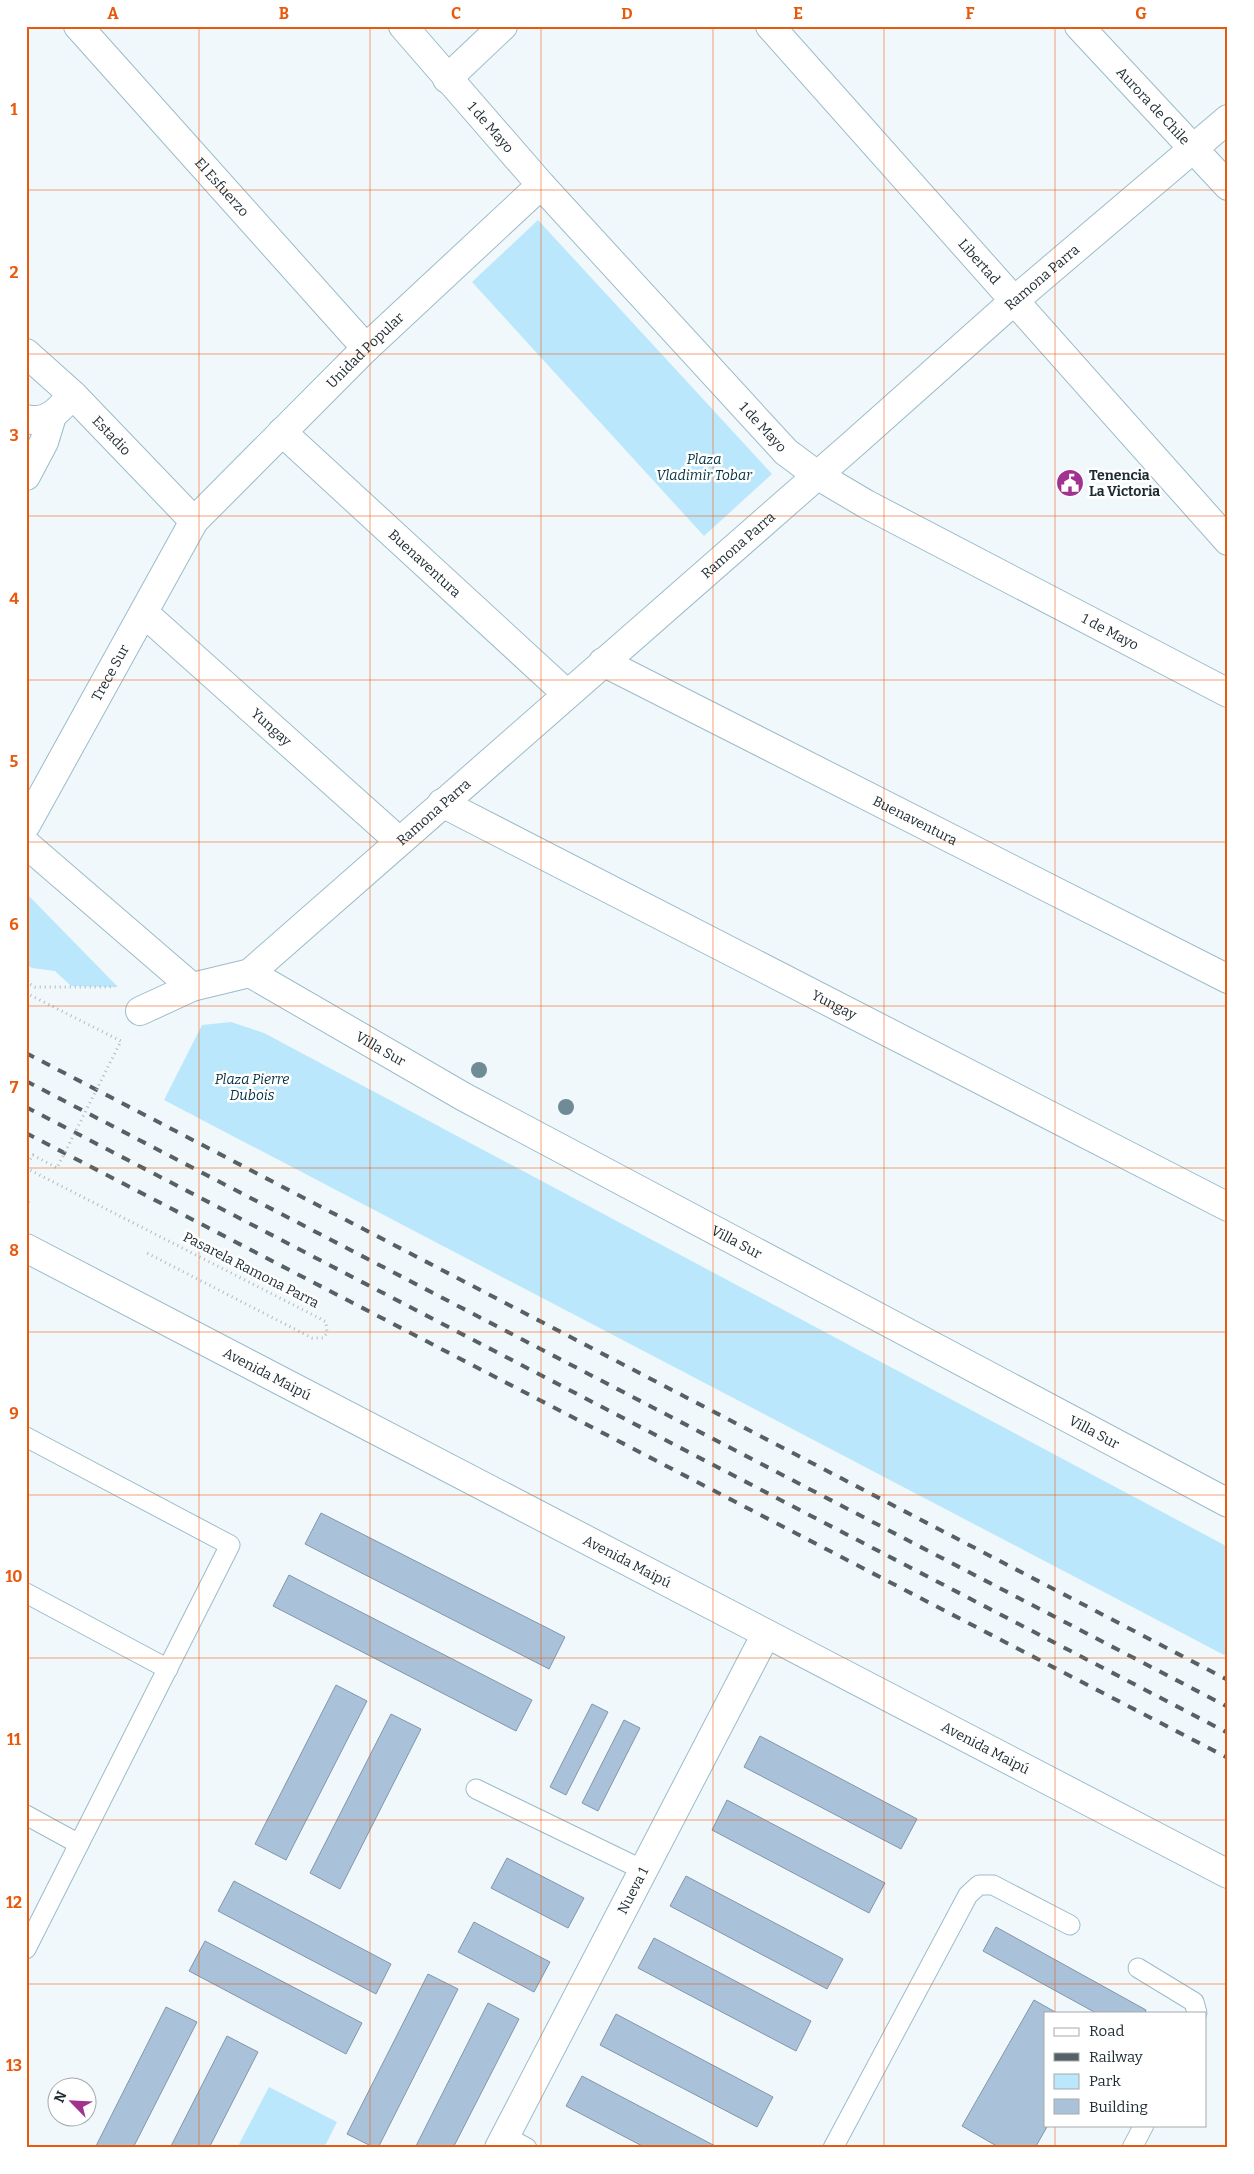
<svg xmlns="http://www.w3.org/2000/svg" width="1254" height="2174" font-family="Bitter,serif">
<style>
.green{fill:#bae7fc}
.building{fill:#aac2d9;stroke:#8096ad}
.lines{fill:none;stroke-linecap:round;stroke-linejoin:round}
.lane-casing{stroke:#9bbccb;stroke-width:21}
.street-casing{stroke:#9bbccb;stroke-width:30}
.secondary-casing{stroke:#9bbccb;stroke-width:30}
.path{stroke:#b1babe;stroke-width:3;stroke-dasharray:1 4;stroke-linecap:butt}
.lane{stroke:#fff;stroke-width:19}
.street{stroke:#fff;stroke-width:28}
.secondary{stroke:#fff;stroke-width:28}
.rail{stroke:#556166;stroke-width:4;stroke-dasharray:9 9;stroke-linecap:butt}
.path-bridge{stroke:#b1babe;stroke-width:3;stroke-dasharray:1 4;stroke-linecap:butt}
.tree{fill:#6f8b95}
.grid{fill:none;stroke:#e8590c;stroke-width:1;stroke-opacity:0.55}
.labels{text-anchor:middle;dominant-baseline:central;stroke-width:5;stroke-linejoin:round;paint-order:stroke}
.street-label{font-size:14px;fill:#1d2a30;stroke:#fff}
.park-label{font-size:14px;font-style:italic;fill:#053241;stroke:#fff}
.poi-label{font-size:14px;font-weight:bold;fill:#1d2a30;stroke:#fff;text-anchor:start}
.neatline{fill:none;stroke:#e8590c;stroke-width:2}
.grid-label{font-size:16px;text-anchor:middle;font-weight:bold;fill:#e8590c}
</style>
<rect width="100%" height="100%" fill="#f1f8fb"/>
<g class="green">
<path d="M538,220L772,474L704,536L472,282Z"/>
<path d="M26,893L118,987L71,986L55,971L32,968L26,965Z"/>
<path d="M231,1022L264,1033L1228,1547V1657L164,1100L202,1025Z"/>
<path d="M269,2087L337,2122L324,2148H237Z"/>
</g>
<g class="building">
<path d="M321,1513L565,1637L549,1669L305,1544Z"/>
<path d="M289,1575L532,1700L516,1731L273,1606Z"/>
<path d="M336,1685L367,1701L286,1860L255,1844Z"/>
<path d="M592,1704L608,1712L566,1795L550,1787Z"/>
<path d="M391,1714L421,1729L340,1889L310,1873Z"/>
<path d="M624,1720L640,1728L598,1811L582,1803Z"/>
<path d="M760,1736L917,1819L901,1849L744,1767Z"/>
<path d="M727,1800L885,1883L869,1913L712,1830Z"/>
<path d="M507,1858L584,1898L568,1928L491,1888Z"/>
<path d="M686,1876L843,1959L827,1989L670,1906Z"/>
<path d="M234,1881L391,1964L376,1994L218,1911Z"/>
<path d="M474,1922L550,1962L534,1992L458,1952Z"/>
<path d="M996,1927L1146,2010L1145,2013H1096L983,1951Z"/>
<path d="M654,1938L811,2021L796,2051L638,1968Z"/>
<path d="M205,1941L362,2023L346,2054L189,1971Z"/>
<path d="M428,1974L458,1989L378,2148H375L347,2134Z"/>
<path d="M1034,2000L1057,2013H1045V2125H1048L1035,2148H1000L962,2126Z"/>
<path d="M488,2003L519,2019L453,2148H415Z"/>
<path d="M166,2007L197,2022L133,2148H95Z"/>
<path d="M616,2014L773,2097L757,2127L600,2045Z"/>
<path d="M227,2036L258,2052L209,2148H170Z"/>
<path d="M582,2076L719,2148H646L566,2106Z"/>
</g>
<g class="lines">
<g class="lane-casing">
<g id="lane">
<path d="M26,1437L230,1545L26,1949"/>
<path d="M26,1593L168,1669"/>
<path d="M476,1789L643,1870"/>
<path d="M26,1815L79,1844"/>
<path d="M1138,1968L1194,2002L1197,2013"/>
<path d="M505,2136L527,2148"/>
<path d="M833,2148L968,1895L979,1885H993L1070,1925"/>
<path d="M1132,2148L1144,2125"/>
</g>
</g>
<g class="street-casing">
<g id="street">
<path id="s1" d="M78,26L366,348"/>
<path id="s2" d="M770,26L1228,541"/>
<path id="s3" d="M1079,26L1228,186"/>
<path d="M447,79L503,26"/>
<path id="s4" d="M26,353L73,395L194,521"/>
<path d="M26,419C42,423 53,416 63,405"/>
<path id="s5" d="M282,432L567,694"/>
<path d="M26,476L44,442L52,416"/>
<path id="s6" d="M144,613L399,841"/>
<path id="s7" d="M603,662L1228,979"/>
<path id="s8" d="M442,803L1228,1207"/>
<path id="s9" d="M26,825L194,521L366,348L541,185"/>
<path d="M26,844L192,987"/>
<path id="s10" d="M250,973L464,1097L1228,1503"/>
<path id="s11" d="M140,1011L192,987L250,973L852,445L1015,300L1228,119"/>
<path id="s12" d="M499,2148L766,1634"/>
</g>
</g>
<g class="secondary-casing">
<g id="secondary">
<path id="s13" d="M403,26L541,185L786,452L817,475L866,504L1228,693"/>
<path id="s14" d="M26,1248L1228,1874"/>
</g>
</g>
<g class="path">
<path d="M26,982L35,987H115"/>
<path d="M26,1168L321,1319L326,1322L327,1333L323,1338H312L145,1252"/>
<path d="M26,1206L29,1201"/>
</g>
<use href="#lane" class="lane"/>
<use href="#street" class="street"/>
<use href="#secondary" class="secondary"/>
<g class="rail">
<path d="M26,1053L1228,1680"/>
<path d="M26,1081L1228,1707"/>
<path d="M26,1107L1228,1733"/>
<path d="M26,1133L1228,1758"/>
</g>
<path class="path-bridge" d="M26,993L121,1041L57,1168L33,1155L26,1166"/>
</g>
<g class="tree">
<circle cx="479" cy="1070" r="8"/>
<circle cx="566" cy="1107" r="8"/>
</g>
<path class="grid" d="M199,26V2148M370,26V2148M541,26V2148M713,26V2148M884,26V2148M1055,26V2013M26,190H1228M26,354H1228M26,516H1228M26,680H1228M26,842H1228M26,1006H1228M26,1168H1228M26,1332H1228M26,1495H1228M26,1658H1228M26,1820H1228M26,1984H1228M1055,2125V2148"/>
<defs>
<g id="civic-disc" transform="scale(1.4375)"><circle r="9.5" fill="#a2328f" stroke="#fff"/><path d="M-.6-6.5H3V-4.5H.6V-3L4-1V1h2V6H-6V1h2V-1L-.6-3ZM-1.2 2.5V6h2.4V2.5Z" fill="#fff"/></g>
</defs>
<g fill-rule="evenodd">
<use href="#civic-disc" x="1070" y="483"/>
</g>
<g class="labels">
<g class="street-label">
<text stroke="none"><textPath href="#s3" startOffset="109">Aurora de Chile</textPath></text>
<text stroke="none"><textPath href="#s13" startOffset="134">1 de Mayo</textPath></text>
<text stroke="none"><textPath href="#s1" startOffset="216">El Esfuerzo</textPath></text>
<text stroke="none"><textPath href="#s2" startOffset="315">Libertad</textPath></text>
<text stroke="none"><textPath href="#s11" startOffset="1171">Ramona Parra</textPath></text>
<text stroke="none"><textPath href="#s9" startOffset="589">Unidad Popular</textPath></text>
<text stroke="none"><textPath href="#s13" startOffset="539">1 de Mayo</textPath></text>
<text stroke="none"><textPath href="#s4" startOffset="119">Estadio</textPath></text>
<text stroke="none"><textPath href="#s11" startOffset="766">Ramona Parra</textPath></text>
<text stroke="none"><textPath href="#s5" startOffset="194">Buenaventura</textPath></text>
<text stroke="none"><textPath href="#s13" startOffset="944">1 de Mayo</textPath></text>
<text stroke="none"><textPath href="#s9" startOffset="174">Trece Sur</textPath></text>
<text stroke="none"><textPath href="#s6" startOffset="171">Yungay</textPath></text>
<text stroke="none"><textPath href="#s11" startOffset="361">Ramona Parra</textPath></text>
<text stroke="none"><textPath href="#s7" startOffset="350">Buenaventura</textPath></text>
<text stroke="none"><textPath href="#s8" startOffset="441">Yungay</textPath></text>
<text stroke="none"><textPath href="#s10" startOffset="151">Villa Sur</textPath></text>
<text stroke="none"><textPath href="#s10" startOffset="556">Villa Sur</textPath></text>
<text transform="translate(251 1270) rotate(27)">Pasarela Ramona Parra</text>
<text stroke="none"><textPath href="#s14" startOffset="272">Avenida Maipú</textPath></text>
<text stroke="none"><textPath href="#s10" startOffset="961">Villa Sur</textPath></text>
<text stroke="none"><textPath href="#s14" startOffset="678">Avenida Maipú</textPath></text>
<text stroke="none"><textPath href="#s14" startOffset="1082">Avenida Maipú</textPath></text>
<text stroke="none"><textPath href="#s12" startOffset="290">Nueva 1</textPath></text>
</g>
<g class="park-label">
<text x="704" y="459">Plaza<tspan x="704" dy="16">Vladimir Tobar</tspan></text>
<text x="252" y="1079">Plaza Pierre<tspan x="252" dy="16">Dubois</tspan></text>
</g>
<g class="poi-label">
<text x="1089" y="475">Tenencia<tspan x="1089" dy="16">La Victoria</tspan></text>
</g>
</g>
<rect width="1254" height="2174" fill="none" stroke="#ffffff" stroke-width="55"/>
<rect x="1044" y="2012" width="162" height="115" fill="#ffffff" stroke="#a5aaac"/>
<rect x="1054" y="2028" width="25" height="8" fill="#ffffff" stroke="#a5aaac"/>
<text x="1089" y="2036" font-size="15" fill="#1d2a30">Road</text>
<rect x="1054" y="2053" width="25" height="8" fill="#556166" stroke="#a5aaac"/>
<text x="1089" y="2062" font-size="15" fill="#1d2a30">Railway</text>
<rect x="1054" y="2074" width="25" height="15" fill="#bae7fc" stroke="#a5aaac"/>
<text x="1089" y="2086" font-size="15" fill="#1d2a30">Park</text>
<rect x="1054" y="2099" width="25" height="15" fill="#aac2d9" stroke="#a5aaac"/>
<text x="1089" y="2112" font-size="15" fill="#1d2a30">Building</text>
<g transform="translate(72 2102) rotate(294)"><circle r="24" fill="#ffffff" stroke="#a5aaac"/>
<path d="M0-4L9 19L0 12L-9 19Z" fill="#a2328f"/>
<text y="-8" font-size="14" font-weight="bold" text-anchor="middle" fill="#1d2a30">N</text>
</g>
<rect x="28" y="28" width="1198" height="2118" class="neatline"/>
<g class="grid-label">
<text x="113" y="19">A</text>
<text x="284" y="19">B</text>
<text x="456" y="19">C</text>
<text x="627" y="19">D</text>
<text x="798" y="19">E</text>
<text x="970" y="19">F</text>
<text x="1141" y="19">G</text>
<text x="14" y="115">1</text>
<text x="14" y="278">2</text>
<text x="14" y="441">3</text>
<text x="14" y="604">4</text>
<text x="14" y="767">5</text>
<text x="14" y="930">6</text>
<text x="14" y="1093">7</text>
<text x="14" y="1256">8</text>
<text x="14" y="1419">9</text>
<text x="14" y="1582">10</text>
<text x="14" y="1745">11</text>
<text x="14" y="1908">12</text>
<text x="14" y="2071">13</text>
</g>
</svg>
